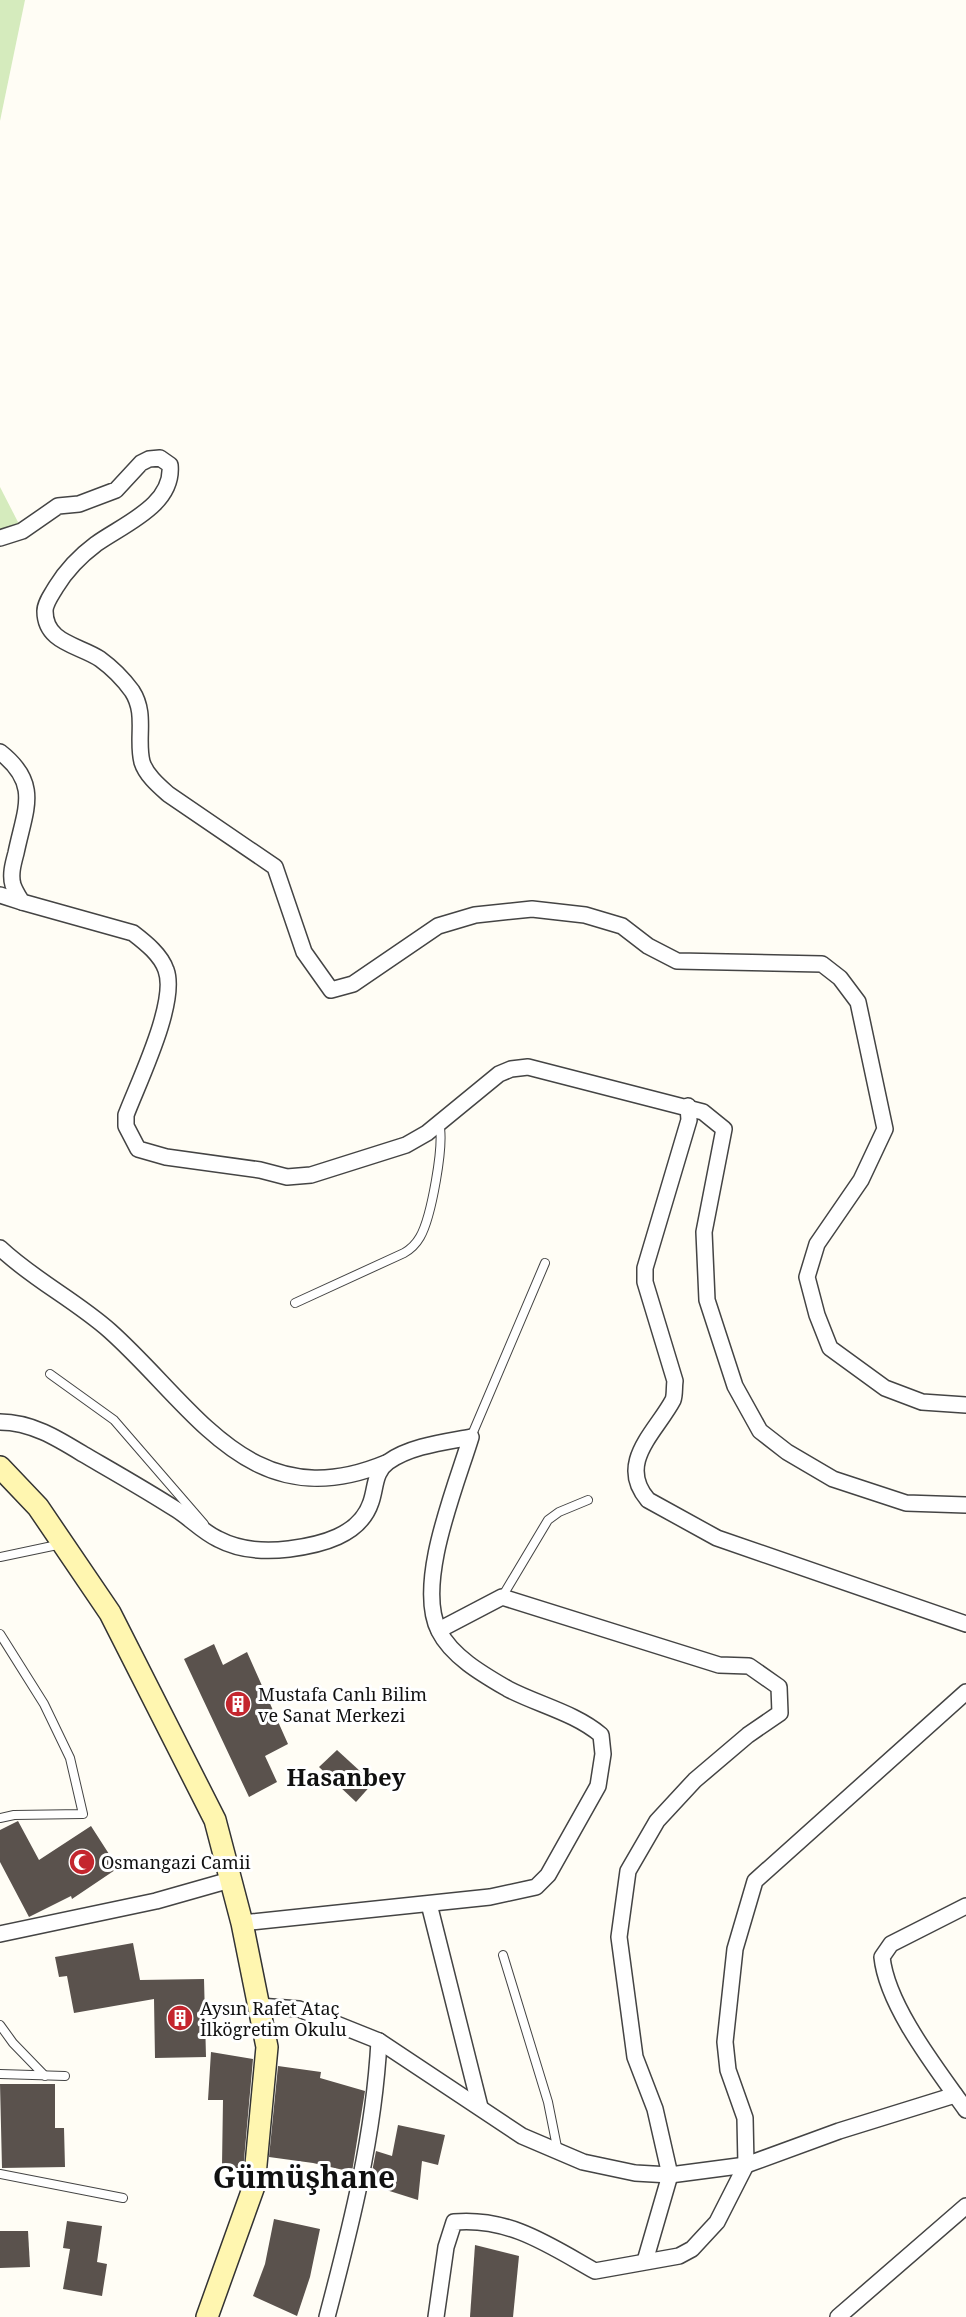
<svg xmlns="http://www.w3.org/2000/svg" width="966" height="2317" font-family="'Noto Serif',serif">
<style>
.green{fill:#d5ebbd}
.building{fill:#5a524d}
.lines{fill:none;stroke-linecap:round;stroke-linejoin:round}
.lane-casing{stroke:#444;stroke-width:10}
.street-casing{stroke:#444;stroke-width:18}
.secondary-casing{stroke:#333;stroke-width:24}
.lane{stroke:#fff;stroke-width:8}
.street{stroke:#fff;stroke-width:15}
.secondary{stroke:#fff6b0;stroke-width:21}
.labels{text-anchor:middle;dominant-baseline:central;stroke-width:6;stroke-linejoin:round;paint-order:stroke}
.poi-label{font-size:18px;fill:#111;stroke:#fff;text-anchor:start}
.district-label{font-size:24px;font-weight:bold;fill:#111;stroke:#fff}
.town-label{font-size:30px;font-weight:bold;fill:#111;stroke:#fff}
</style>
<rect width="100%" height="100%" fill="#fffdf5"/>
<g class="green">
<path d="M0,0H25L0,121Z"/>
<path d="M0,487L19,524L0,532Z"/>
</g>
<g class="building">
<path d="M214,1644L223,1665L247,1652L288,1744L265,1756L277,1782L249,1797L184,1659Z"/>
<path d="M337,1750L373,1783L356,1802L319,1767Z"/>
<path d="M18,1821L39,1860L91,1826L118,1868L72,1899L71,1896L29,1917L0,1862V1830Z"/>
<path d="M133,1943L140,1980L204,1979L206,2057L155,2058L154,1999L74,2013L67,1976L59,1977L55,1957Z"/>
<path d="M211,2052L253,2059L243,2171L222,2165L223,2100H208Z"/>
<path d="M278,2066L321,2072L320,2078L365,2091L352,2172L313,2163L269,2157Z"/>
<path d="M0,2084H55V2128H64L65,2167L2,2168Z"/>
<path d="M398,2125L445,2135L438,2165L422,2161L418,2200L380,2188V2179L371,2177L376,2151L392,2156Z"/>
<path d="M274,2219L320,2229L310,2277L297,2316L253,2296L265,2264Z"/>
<path d="M67,2221L102,2226L97,2262L107,2264L102,2296L63,2289L70,2249L63,2248Z"/>
<path d="M0,2231H28L30,2267L0,2268Z"/>
<path d="M475,2245L519,2256L513,2317H470Z"/>
</g>
<g class="lines">
<g class="lane-casing">
<g id="lane">
<path d="M295,1303L404,1253C411,1249 416,1244 420,1237C431,1218 445,1144 439,1123"/>
<path d="M50,1374L114,1420L204,1524"/>
<path d="M471,1437L545,1263"/>
<path d="M0,1557L62,1544"/>
<path d="M502,1597L548,1520L559,1512L588,1500"/>
<path d="M0,1634L44,1704L70,1758L83,1814L14,1815L0,1818"/>
<path d="M503,1955L548,2102L558,2152"/>
<path d="M0,2025L13,2043L45,2076"/>
<path d="M0,2074L65,2076"/>
<path d="M0,2174L123,2198"/>
</g>
</g>
<g class="street-casing">
<g id="street">
<path d="M0,538L22,531L58,506L79,504L116,490L141,463L149,459L160,458L170,465C174,505 124,524 96,544C80,556 67,569 56,587C52,594 45,603 45,611C45,643 79,645 100,659C111,667 124,680 132,691C147,714 136,738 142,762C146,775 159,786 168,794L275,867L304,952L331,990L353,984L438,926L475,915L532,909L585,915L622,926L648,946L677,961L822,964L840,978L858,1002L885,1129L861,1180L817,1244L807,1277L817,1315L830,1348L885,1388L922,1402L966,1405"/>
<path d="M0,752C41,784 25,809 16,853C13,864 10,875 13,885C15,891 19,897 22,902L133,933C146,943 161,955 166,970C178,1002 138,1083 126,1115V1126L138,1149L166,1157L260,1170L287,1177L311,1175L406,1145L427,1133L499,1074L511,1069L528,1067L703,1112L724,1129L704,1232L707,1300L735,1386L760,1431L787,1452L833,1479L906,1503L966,1505"/>
<path d="M0,895L22,902"/>
<path d="M688,1106L689,1120L645,1268V1282L675,1381C674,1387 675,1395 673,1400C656,1432 616,1463 648,1500L717,1538L966,1624"/>
<path d="M0,1248C34,1280 75,1300 110,1331C196,1408 251,1519 386,1463"/>
<path d="M0,1422C31,1422 57,1438 83,1454C114,1472 146,1490 177,1510C191,1519 203,1532 218,1539C239,1550 265,1552 289,1549C320,1545 360,1536 371,1502C376,1488 374,1472 388,1462C410,1446 445,1442 471,1437C456,1486 415,1584 439,1631C452,1657 484,1675 508,1689C539,1705 575,1713 601,1735L603,1754L598,1786L548,1875L536,1887L490,1897L242,1923"/>
<path d="M439,1630L502,1597L719,1665L749,1666L779,1687L780,1713L748,1735L695,1780L657,1821L628,1871L619,1937L635,2057L655,2109L670,2175L645,2261"/>
<path d="M429,1904L480,2107"/>
<path d="M966,1906L891,1944L882,1957C887,2006 937,2069 966,2110"/>
<path d="M0,1934L156,1901L230,1880"/>
<path d="M259,2006L299,2009L379,2041L522,2136L583,2162L635,2173L670,2175L746,2165L839,2131L955,2095"/>
<path d="M327,2317C351,2226 374,2136 379,2041"/>
<path d="M436,2317L446,2247L454,2222C509,2217 549,2245 595,2271L679,2256L692,2249L717,2222L746,2165L745,2118L728,2070L725,2042L735,1949L755,1881L966,1692"/>
<path d="M838,2317L966,2206"/>
</g>
</g>
<g class="secondary-casing">
<path id="secondary" d="M0,1467L38,1507L110,1613L215,1820L242,1923L267,2047L254,2186L207,2317"/>
</g>
<use href="#lane" class="lane"/>
<use href="#street" class="street"/>
<use href="#secondary" class="secondary"/>
</g>
<defs>
<g id="building-disc" transform="scale(1.35)"><circle r="9.5" fill="#c4262e" stroke="#fff"/><path d="M-4-6H4V6H1V3H-1V6H-4ZM-2.5-4.3h1.7v1.8h-1.7ZM.8-4.3h1.7v1.8H.8ZM-2.5-1h1.7V.8h-1.7ZM.8-1h1.7V.8H.8Z" fill="#fff"/></g>
<g id="mosque-disc" transform="scale(1.35)"><circle r="9.5" fill="#c4262e" stroke="#fff"/><path d="M3.5-4.9A6 6 0 1 0 3.5 4.9A5 5 0 1 1 3.5-4.9Z" fill="#fff"/></g>
</defs>
<g fill-rule="evenodd">
<use href="#building-disc" x="238" y="1704"/>
<use href="#mosque-disc" x="82" y="1862"/>
<use href="#building-disc" x="180" y="2018"/>
</g>
<g class="labels">
<g class="poi-label">
<text x="258" y="1694">Mustafa Canlı Bilim<tspan x="258" dy="21">ve Sanat Merkezi</tspan></text>
<text x="101" y="1862">Osmangazi Camii</text>
<text x="200" y="2008">Aysın Rafet Ataç<tspan x="200" dy="21">İlkögretim Okulu</tspan></text>
</g>
<g class="district-label">
<text x="346" y="1776">Hasanbey</text>
</g>
<g class="town-label">
<text x="304" y="2176">Gümüşhane</text>
</g>
</g>
</svg>
